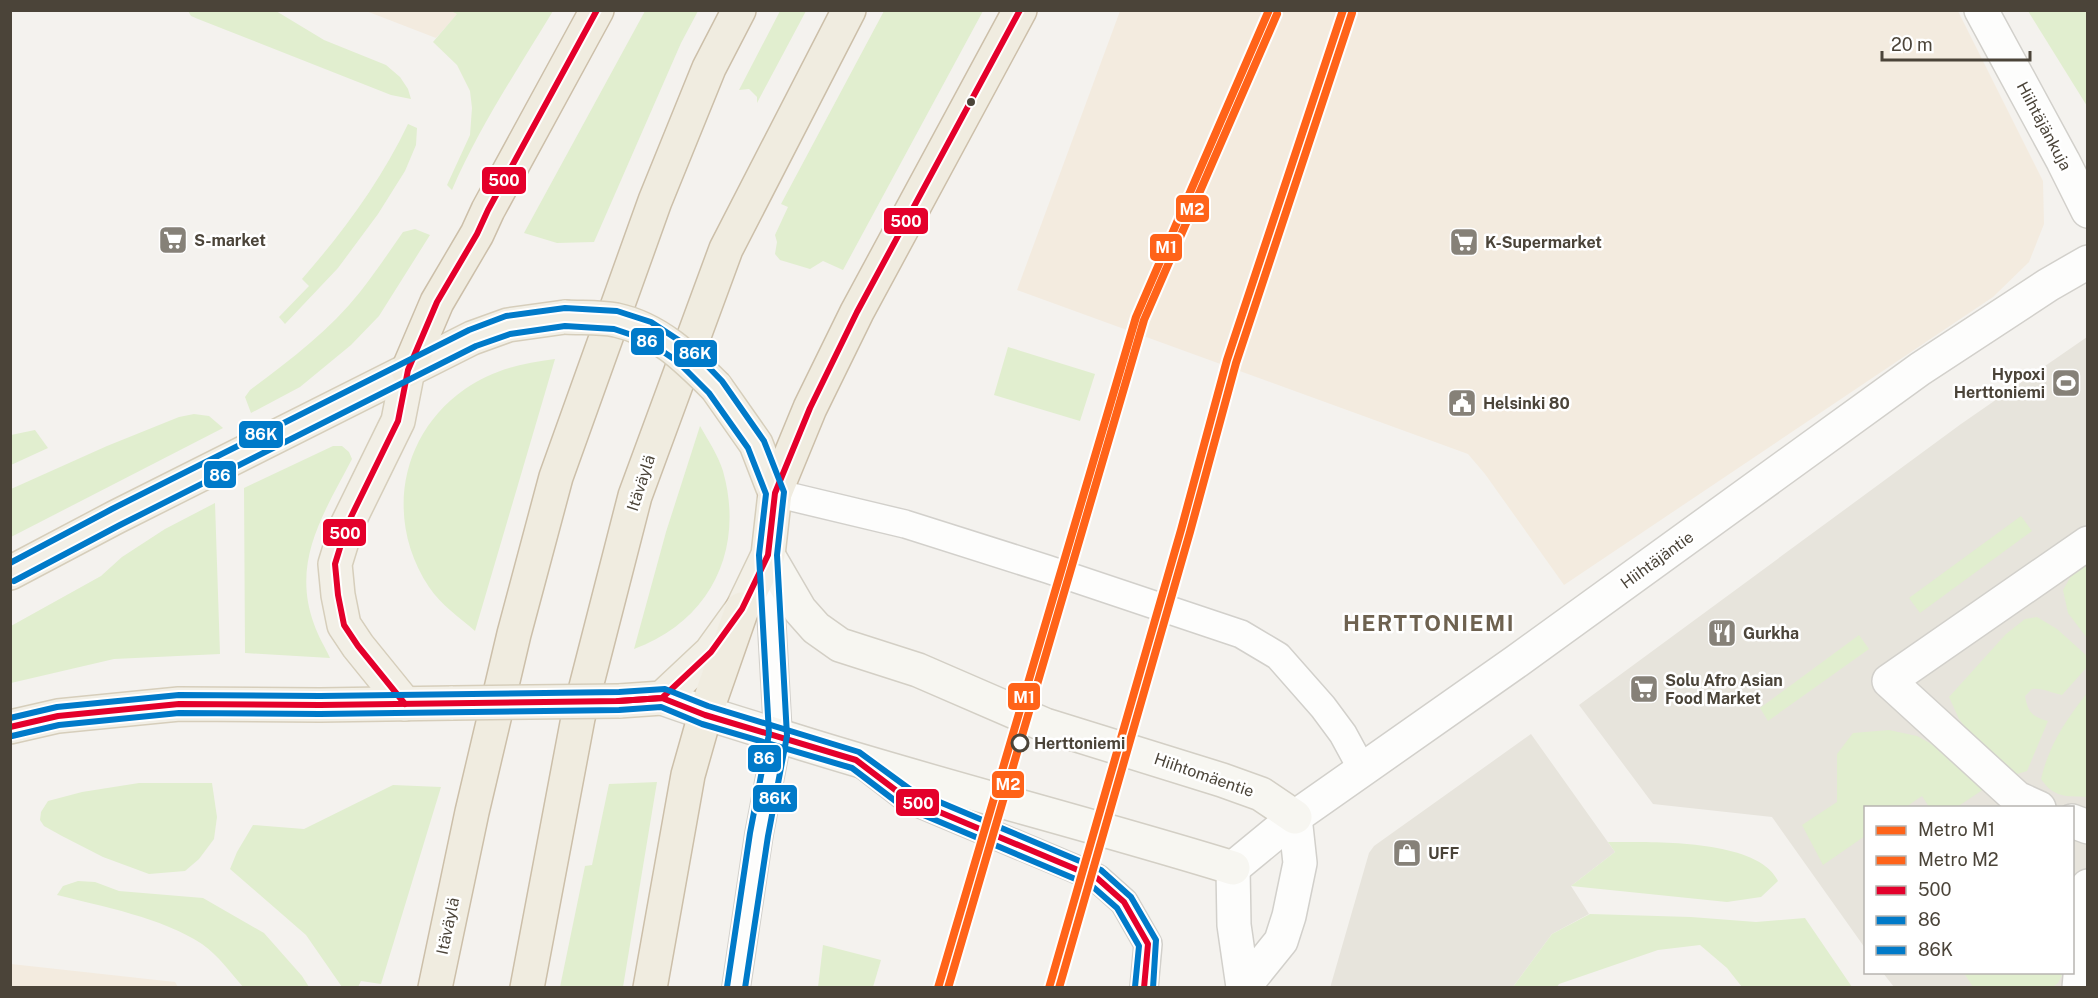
<svg xmlns="http://www.w3.org/2000/svg" width="2098" height="998" font-family="'Public Sans',sans-serif">
<style>
.residential{fill:#e7e4dc}
.commercial{fill:#f3ebdf}
.green{fill:#e1eecf}
.lines{fill:none;stroke-linecap:round;stroke-linejoin:round}
.service-casing{stroke:#d2d0cb;stroke-width:30}
.minor-casing{stroke:#d2d0cb;stroke-width:36}
.tertiary-casing{stroke:#d2d0cb;stroke-width:36}
.secondary-casing{stroke:#d3cfc5;stroke-width:36}
.primary-casing{stroke:#d6cebb;stroke-width:36}
.trunk-casing{stroke:#ccbfa9;stroke-width:36}
.service{stroke:#fdfdfc;stroke-width:27}
.minor{stroke:#fdfdfc;stroke-width:33}
.tertiary{stroke:#fdfdfc;stroke-width:33}
.secondary{stroke:#f7f6f1;stroke-width:33}
.primary{stroke:#f2efe6;stroke-width:33}
.trunk{stroke:#f0ece0;stroke-width:33}
.primary-bridge-casing{stroke:#d6cebb;stroke-width:36;stroke-linecap:butt}
.primary-bridge{stroke:#f2efe6;stroke-width:33}
.bus-1-casing{stroke:#fff;stroke-width:10}
.bus-2-casing{stroke:#fff;stroke-width:10}
.bus-3-casing{stroke:#fff;stroke-width:10}
.bus-1{stroke:#e4002b;stroke-width:6}
.bus-2{stroke:#007ac9;stroke-width:6}
.bus-3{stroke:#007ac9;stroke-width:6}
.metro-1-casing{stroke:#fff;stroke-width:12}
.metro-2-casing{stroke:#fff;stroke-width:12}
.metro-1{stroke:#ff6319;stroke-width:8}
.metro-2{stroke:#ff6319;stroke-width:8}
.bus-dot{fill:#4b4439;stroke:#fff;stroke-width:2}
.stop-dot{fill:#fff;stroke:#4b4439;stroke-width:3}
.labels{text-anchor:middle;dominant-baseline:central;stroke-width:5;stroke-linejoin:round;paint-order:stroke}
.street-label{font-size:16px;fill:#4b4439;stroke:#fff}
.poi-label{font-size:16px;font-weight:bold;fill:#4b4439;stroke:#fff;text-anchor:start}
.stop-label{font-size:16px;font-weight:bold;fill:#4b4439;stroke:#fff;text-anchor:start}
.district-label{font-size:22px;font-weight:bold;letter-spacing:1.5px;fill:#6e6250;stroke:#fff}
.line-badge{stroke:#fff;stroke-width:2}
.badge-label{font-size:16px;text-anchor:middle;font-weight:bold;fill:#fff}
</style>
<rect width="100%" height="100%" fill="#f4f2ee"/>
<g class="residential">
<path d="M2087,337V987H1894L1883,973L2072,972V808H1866L1865,948L1772,817L1653,804L1579,705L1961,424Z"/>
<path d="M1531,734L1615,852L1571,886L1589,914L1552,934L1513,987L1330,988L1369,853L1374,846Z"/>
</g>
<g class="commercial">
<path d="M366,11H460L436,38Z"/>
<path d="M1120,11H1958L2043,181L2044,224L2029,262L1993,297L1564,585L1485,474L1468,454L1017,290Z"/>
<path d="M11,964L175,982L178,987H11Z"/>
</g>
<g class="green">
<path d="M188,11H276L324,40L386,65L400,77L408,89L411,99L391,95L198,19L191,16Z"/>
<path d="M451,11H553C518,69 479,127 452,190L447,185L470,135L472,108L470,91L457,65L433,42L457,14Z"/>
<path d="M645,11H698L681,43L594,242L557,243L524,233Z"/>
<path d="M780,11H806L757,103V97L749,89L739,90Z"/>
<path d="M884,11H983L843,270L823,261L810,269L780,260L775,254L777,242L775,235L788,207L781,204Z"/>
<path d="M2028,11H2087V106Z"/>
<path d="M408,124L417,128L416,145L405,171L378,214L338,268L285,324L279,317L309,286L302,279C343,232 381,181 408,124Z"/>
<path d="M415,229L430,235L379,316L351,345L300,387L251,413L245,397L250,390C290,360 329,331 360,292C375,273 389,252 403,232Z"/>
<path d="M1008,347L1095,374L1080,421L994,395Z"/>
<path d="M555,359L475,631C459,617 441,605 429,587C385,521 399,435 465,389C492,370 522,363 555,359Z"/>
<path d="M194,414L209,416L223,428L11,537V489L107,446L179,417Z"/>
<path d="M700,426C708,440 718,455 723,471C745,549 711,621 634,649L666,532Z"/>
<path d="M35,430L48,448L11,465V435Z"/>
<path d="M333,446H342L349,452L352,459C324,513 291,561 314,624C318,636 325,647 330,658L245,653L244,488Z"/>
<path d="M215,503L220,654L114,659L11,683V626L101,576L122,557L165,529Z"/>
<path d="M2021,516L2032,531L1920,613L1909,598Z"/>
<path d="M2087,560V638L2068,613L2063,590L2075,569Z"/>
<path d="M2037,617L2057,629L2087,656V667L2062,695C2051,693 2044,688 2032,689L2025,696C2028,713 2032,716 2048,721L2027,771L2014,775L1984,752L1959,719L1949,697L2006,634L2025,619Z"/>
<path d="M1859,635L1869,649L1768,721L1760,708Z"/>
<path d="M2087,693V797C2066,796 2054,798 2041,779C2049,745 2066,720 2087,693Z"/>
<path d="M1889,730L1917,736L1948,753L1987,787L1957,807H1929L1922,796L1906,807L1866,808L1865,836L1823,865L1802,825L1837,802V754L1853,733Z"/>
<path d="M657,782L623,987H560L585,866L592,865L609,784Z"/>
<path d="M139,783H212L217,817L214,839L199,859L185,871L149,874L103,857L62,836L44,826L40,820L41,812L48,801L82,792Z"/>
<path d="M393,785L441,787L381,984L361,981L358,987H342L306,935L230,869L237,852L253,825L304,829Z"/>
<path d="M1608,842C1649,842 1758,838 1778,881L1761,897L1727,902L1571,886L1615,852Z"/>
<path d="M78,881L95,882L119,891L203,898L264,933L302,976L309,987H243C231,973 218,955 202,944C163,918 101,906 57,895L63,886Z"/>
<path d="M1590,914L1691,917L1756,922L1805,918L1852,987H1742L1727,968L1700,945L1658,950L1559,984L1557,987H1513L1552,934Z"/>
<path d="M823,945L881,960L873,987H818Z"/>
<path d="M1964,973H2063L2058,983L2051,988L1973,987Z"/>
</g>
<g class="lines">
<g class="service-casing">
<g id="service">
<path d="M775,493L905,524L1047,569L1241,634L1278,656L1323,707L1343,734L1362,769"/>
<path d="M862,764L906,798L1097,878L1124,902L1148,944L1144,988"/>
<path d="M736,988L759,834L778,735L768,558"/>
</g>
</g>
<g class="minor-casing">
<g id="minor">
<path d="M1981,10L2063,161L2088,211"/>
<path d="M2039,808L2017,798L1889,681L2088,543"/>
<path d="M2072,821L2088,827"/>
<path d="M1233,868L1295,817L1517,661L1920,369L2048,285L2088,262"/>
<path d="M2079,988L2088,886"/>
</g>
</g>
<g class="tertiary-casing">
<g id="tertiary">
<path d="M1233,868L1234,925L1243,987"/>
<path d="M1243,988L1281,941L1289,916L1300,863L1295,817"/>
</g>
</g>
<g class="secondary-casing">
<g id="secondary">
<path d="M768,555L800,610L816,628L840,645L918,670L1045,725L1222,780L1261,794L1295,817"/>
<path d="M662,698C705,714 748,726 792,740C938,786 1087,823 1233,868"/>
</g>
</g>
<g class="primary-casing">
<g id="primary">
<path d="M10,573L116,517L472,338L508,325L565,317"/>
<path d="M619,701L662,698L711,652L742,609L768,555L775,493L756,444L716,387"/>
<path d="M405,704L358,646L344,625L338,595L335,564L347,525L398,421L408,370"/>
<path d="M10,727L58,716L179,704L320,705L453,703"/>
</g>
</g>
<g class="trunk-casing">
<g id="trunk">
<path d="M408,370L437,302L477,234L488,210L597,10"/>
<path d="M775,493L810,408L857,312L1020,10"/>
<path d="M435,988L472,812L514,634L556,477L655,201L709,68L739,10"/>
<path d="M527,988L578,718L635,496L726,249L849,10"/>
<path d="M650,988L688,775L705,715L742,609"/>
</g>
</g>
<use href="#service" class="service"/>
<use href="#minor" class="minor"/>
<use href="#tertiary" class="tertiary"/>
<use href="#secondary" class="secondary"/>
<use href="#primary" class="primary"/>
<use href="#trunk" class="trunk"/>
<g class="primary-bridge-casing">
<g id="primary-bridge">
<path d="M565,317C581,318 600,317 616,320C658,329 687,358 716,387"/>
<path d="M453,703L619,701"/>
</g>
</g>
<use href="#primary-bridge" class="primary-bridge"/>
<g class="bus-1-casing">
<g id="bus-1">
<path d="M618,701L662,698L705,715L856,760L906,798L1097,878L1124,902L1148,944L1144,988"/>
<path d="M405,704L358,646L344,625L338,595L335,564L347,525L398,421L408,370L437,302L477,234L488,210L597,10"/>
<path d="M10,727L58,716L179,704L320,705L619,701L662,698L711,652L742,609L768,555L775,493L810,408L857,312L1020,10"/>
</g>
</g>
<g class="bus-2-casing">
<g id="bus-2">
<path d="M14,581L120,525L476,346L510,334L565,326L614,329L644,339L677,361L709,393L748,448L766,494L759,555L769,734L750,833L727,987"/>
<path d="M12,736L59,725L179,713L320,714L619,710L661,707L702,724L852,768L902,806L1092,886L1117,908L1139,946L1135,987"/>
</g>
</g>
<g class="bus-3-casing">
<g id="bus-3">
<path d="M10,563L112,509L469,330L506,316L565,308L617,311L651,322L689,347L722,381L764,441L784,492L777,555L787,736L768,836L745,988"/>
<path d="M10,718L57,707L179,695L320,696L619,692L665,689L708,706L859,752L911,790L1101,870L1131,897L1156,940L1153,988"/>
</g>
</g>
<use href="#bus-1" class="bus-1"/>
<use href="#bus-2" class="bus-2"/>
<use href="#bus-3" class="bus-3"/>
<g class="metro-1-casing">
<g id="metro-1">
<path d="M938,988L1136,317L1269,10"/>
<path d="M1049,988L1181,530L1227,360L1343,10"/>
</g>
</g>
<g class="metro-2-casing">
<g id="metro-2">
<path d="M948,988L1144,320L1277,14"/>
<path d="M1059,988L1190,532L1236,363L1352,13"/>
</g>
</g>
<use href="#metro-1" class="metro-1"/>
<use href="#metro-2" class="metro-2"/>
</g>
<defs>
<g id="supermarket-square" transform="scale(1.5)"><rect x="-9" y="-9" width="18" height="18" rx="4" fill="#868178" stroke="#fff"/><path d="M-6-5.5h2.5l.6 2H6L4.5 2H-2.5L-4.4-4H-6ZM-1.5 3.2a1.3 1.3 0 1 0 .1 0ZM3 3.2a1.3 1.3 0 1 0 .1 0Z" fill="#fff"/></g>
<g id="stadium-square" transform="scale(1.5)"><rect x="-9" y="-9" width="18" height="18" rx="4" fill="#868178" stroke="#fff"/><path d="M0-5a6.5 5 0 1 0 0 10a6.5 5 0 1 0 0-10ZM-3.5-1.8h7v3.6h-7Z" fill="#fff"/></g>
<g id="civic-square" transform="scale(1.5)"><rect x="-9" y="-9" width="18" height="18" rx="4" fill="#868178" stroke="#fff"/><path d="M-.6-6.5H3V-4.5H.6V-3L4-1V1h2V6H-6V1h2V-1L-.6-3ZM-1.2 2.5V6h2.4V2.5Z" fill="#fff"/></g>
<g id="restaurant-square" transform="scale(1.5)"><rect x="-9" y="-9" width="18" height="18" rx="4" fill="#868178" stroke="#fff"/><path d="M-5-6h1v4h1v-4h1v4h1v-4h1v5L-1.5 .5V6h-2V.5L-5-1ZM5-6V6H3V1.5H1.5Q1.5-4 5-6Z" fill="#fff"/></g>
<g id="shop-square" transform="scale(1.5)"><rect x="-9" y="-9" width="18" height="18" rx="4" fill="#868178" stroke="#fff"/><path d="M-5-2.5h2.3a2.7 3.5 0 0 1 5.4 0H5L5.5 6h-11ZM-1.5-2.5h3a1.5 2.3 0 0 0-3 0Z" fill="#fff"/></g>
</defs>
<g fill-rule="evenodd">
<use href="#supermarket-square" x="173" y="240"/>
<use href="#supermarket-square" x="1464" y="242"/>
<use href="#stadium-square" x="2066" y="383"/>
<use href="#civic-square" x="1462" y="403"/>
<use href="#restaurant-square" x="1722" y="633"/>
<use href="#supermarket-square" x="1644" y="689"/>
<use href="#shop-square" x="1407" y="853"/>
</g>
<circle class="bus-dot" cx="971" cy="102" r="5"/>
<circle class="stop-dot" cx="1020" cy="743" r="8"/>
<g class="labels">
<g class="street-label">
<text transform="translate(2044 126) rotate(62)">Hiihtäjänkuja</text>
<text transform="translate(641 483) rotate(-72)">Itäväylä</text>
<text transform="translate(1657 560) rotate(-36)">Hiihtäjäntie</text>
<text transform="translate(1204 775) rotate(19)">Hiihtomäentie</text>
<text transform="translate(448 926) rotate(-78)">Itäväylä</text>
</g>
<g class="poi-label">
<text x="194" y="240">S-market</text>
<text x="1485" y="242">K-Supermarket</text>
<text x="2045" y="374" text-anchor="end">Hypoxi<tspan x="2045" dy="18">Herttoniemi</tspan></text>
<text x="1483" y="403">Helsinki 80</text>
<text x="1743" y="633">Gurkha</text>
<text x="1665" y="680">Solu Afro Asian<tspan x="1665" dy="18">Food Market</tspan></text>
<text x="1428" y="853">UFF</text>
</g>
<g class="stop-label">
<text x="1034" y="743">Herttoniemi</text>
</g>
<g class="district-label">
<text x="1429" y="623">HERTTONIEMI</text>
</g>
</g>
<g class="line-badge">
<rect x="481" y="166" width="46" height="29" rx="6" fill="#e4002b"/>
<rect x="1175" y="194" width="35" height="29" rx="6" fill="#ff6319"/>
<rect x="883" y="207" width="46" height="28" rx="6" fill="#e4002b"/>
<rect x="1149" y="233" width="34" height="29" rx="6" fill="#ff6319"/>
<rect x="630" y="327" width="35" height="29" rx="6" fill="#007ac9"/>
<rect x="673" y="339" width="45" height="29" rx="6" fill="#007ac9"/>
<rect x="238" y="420" width="46" height="29" rx="6" fill="#007ac9"/>
<rect x="203" y="460" width="34" height="29" rx="6" fill="#007ac9"/>
<rect x="322" y="518" width="45" height="29" rx="6" fill="#e4002b"/>
<rect x="1007" y="682" width="34" height="29" rx="6" fill="#ff6319"/>
<rect x="747" y="744" width="35" height="29" rx="6" fill="#007ac9"/>
<rect x="991" y="770" width="34" height="29" rx="6" fill="#ff6319"/>
<rect x="752" y="784" width="46" height="29" rx="6" fill="#007ac9"/>
<rect x="895" y="788" width="45" height="29" rx="6" fill="#e4002b"/>
</g>
<g class="badge-label">
<text x="504" y="186">500</text>
<text x="1192" y="215">M2</text>
<text x="906" y="227">500</text>
<text x="1166" y="253">M1</text>
<text x="647" y="347">86</text>
<text x="695" y="359">86K</text>
<text x="261" y="440">86K</text>
<text x="220" y="481">86</text>
<text x="345" y="539">500</text>
<text x="1024" y="703">M1</text>
<text x="764" y="764">86</text>
<text x="1008" y="790">M2</text>
<text x="775" y="804">86K</text>
<text x="918" y="809">500</text>
</g>
<rect width="2098" height="998" fill="none" stroke="#4b4439" stroke-width="24"/>
<rect x="1864" y="806" width="210" height="168" fill="#ffffff" stroke="#b7b4b0" stroke-width="1.5"/>
<rect x="1876" y="826" width="30" height="9" fill="#ff6319" stroke="#b7b4b0" stroke-width="1.5"/>
<text x="1918" y="836" font-size="18" fill="#4b4439">Metro M1</text>
<rect x="1876" y="856" width="30" height="9" fill="#ff6319" stroke="#b7b4b0" stroke-width="1.5"/>
<text x="1918" y="866" font-size="18" fill="#4b4439">Metro M2</text>
<rect x="1876" y="886" width="30" height="9" fill="#e4002b" stroke="#b7b4b0" stroke-width="1.5"/>
<text x="1918" y="896" font-size="18" fill="#4b4439">500</text>
<rect x="1876" y="916" width="30" height="9" fill="#007ac9" stroke="#b7b4b0" stroke-width="1.5"/>
<text x="1918" y="926" font-size="18" fill="#4b4439">86</text>
<rect x="1876" y="946" width="30" height="9" fill="#007ac9" stroke="#b7b4b0" stroke-width="1.5"/>
<text x="1918" y="956" font-size="18" fill="#4b4439">86K</text>
<path d="M1882 51v9h148v-9" fill="none" stroke="#4b4439" stroke-width="3"/>
<text x="1891" y="51" font-size="18" fill="#4b4439" stroke="#ffffff" stroke-width="4.5" paint-order="stroke">20 m</text>
</svg>
